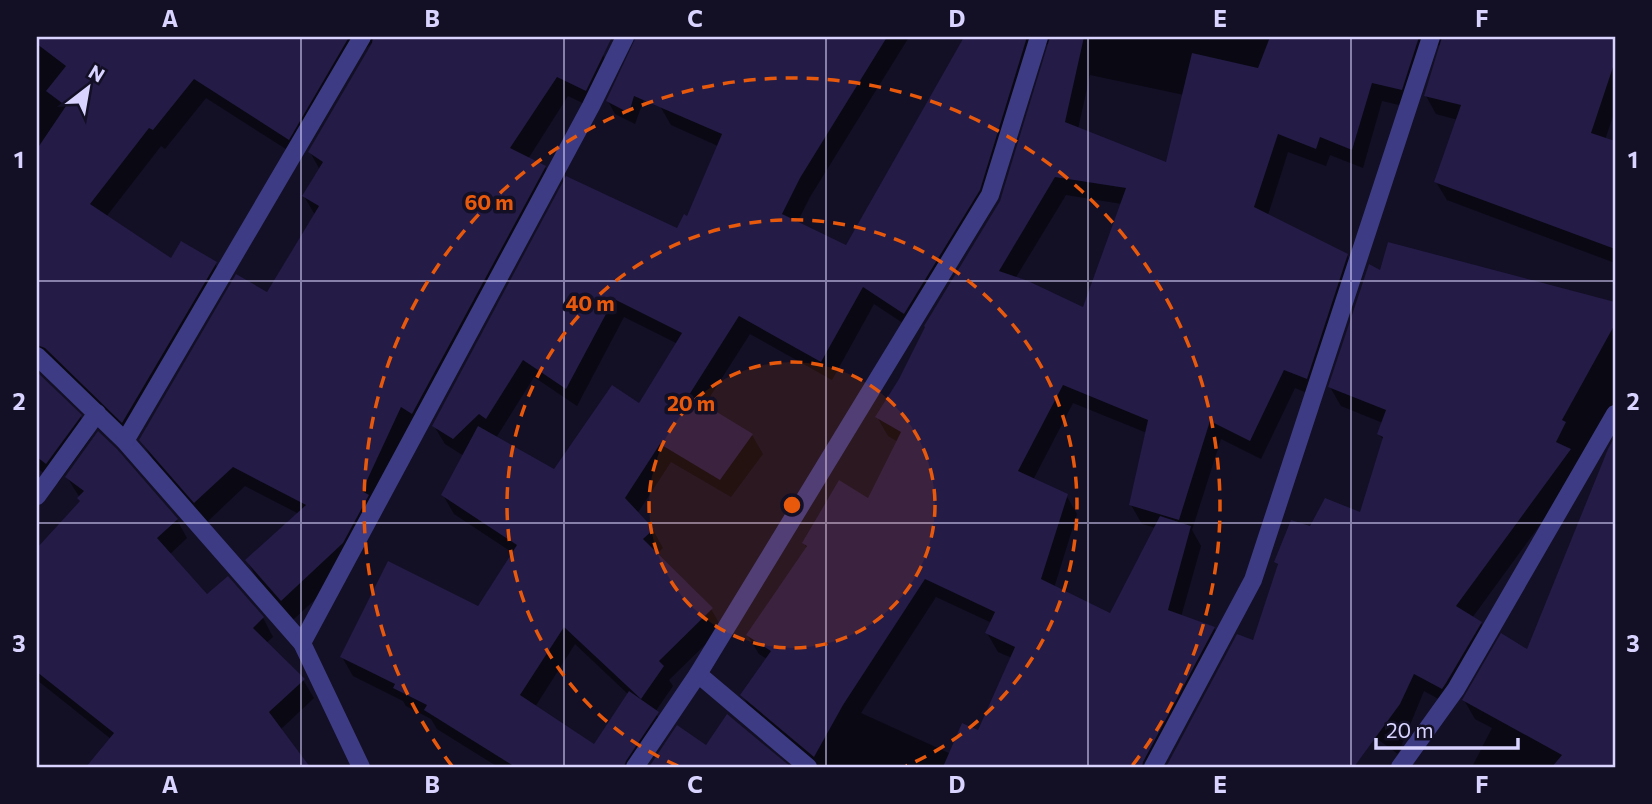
<svg xmlns="http://www.w3.org/2000/svg" width="1652" height="804" font-family="Commissioner,sans-serif">
<style>
.shadow{fill:#0007;fill-rule:evenodd}
.building{fill:#241b46;fill-rule:evenodd}
.lines{fill:none;stroke-linecap:round;stroke-linejoin:round}
.street{stroke:#3d3b84;stroke-width:18}
.grid{fill:none;stroke:#d8d4ff;stroke-width:2;stroke-opacity:0.55}
.ring{fill:none;stroke:#e8590c;stroke-width:3.5;stroke-dasharray:12 9}
.centre{fill:#e8590c;stroke:#130f25;stroke-width:3.5}
.ring-label{font-size:21px;text-anchor:middle;font-weight:bold;fill:#e8590c;stroke:#130f25;stroke-width:7;stroke-linejoin:round;paint-order:stroke}
.neatline{fill:none;stroke:#d8d4ff;stroke-width:2.5}
.grid-label{font-size:23px;text-anchor:middle;font-weight:bold;fill:#d8d4ff}
</style>
<rect width="100%" height="100%" fill="#130f25"/>
<g class="shadow">
<path d="M37,37H600L593,50L603,55L614,75L597,110L568,96L528,159L545,167L556,187L354,563L293,620L258,580L247,561L299,514L245,486L207,522L153,460L141,440L267,295L315,215L304,196L320,170L310,152L373,42L363,51L300,158L206,98L165,149L161,146L106,217L172,260L215,264L227,283L134,441L40,367L37,374Z"/>
<path d="M700,37H909L810,197L797,223L847,248L966,37H1615V110L1605,140L1615,143V263L1447,200L1436,182L1458,120L1436,114L1426,96L1442,44L1433,48L1412,108L1382,101L1363,168L1330,155L1326,166L1288,152L1268,215L1347,255L1358,274L1317,397L1295,388L1261,459L1221,439L1192,530L1201,546L1181,617L1214,628L1225,647L1160,767H817L753,714L742,695L767,659L759,654L748,636L807,549L804,543L868,500L898,442L888,436L877,417L901,380L1002,199L1050,44H1047L1038,52L989,210L915,331L874,304L832,380L750,334L704,406L752,435L763,454L731,497L671,462L637,514L653,530L663,548L656,555L711,609L722,628L669,680L673,686L655,712L668,732L644,767H498L437,729L431,719L406,706L403,701L353,676L342,657L478,608L513,553L454,514L443,495L464,456L445,444L434,426L678,230L688,218L718,146L671,125L660,106ZM1090,75L1184,95L1168,164L1078,129ZM1066,195L1122,204L1084,310L1015,279ZM624,317L678,344L640,405L555,471L496,438L534,377L577,406ZM1073,403L1147,433L1131,505L1142,524L1156,528L1111,615L1054,588L1077,514L1066,495L1033,480ZM936,597L992,623L987,633L998,652L1012,658L979,733L951,754L861,713ZM575,644L629,695L594,746L535,707Z"/>
<path d="M648,88L635,124L615,114L608,101Z"/>
<path d="M1381,272L1615,316V422L1472,618L1481,623L1491,642L1453,707L1424,691L1398,754L1369,733L1351,756L1346,767H1168L1238,636L1254,642L1279,567L1276,562L1311,529L1361,514L1384,441L1379,434L1383,423L1341,406L1330,387Z"/>
<path d="M37,374L80,416L92,436L58,483L37,468Z"/>
<path d="M1615,440V767H1472L1492,728L1475,719L1464,700L1528,651L1610,449Z"/>
<path d="M67,477L177,520L187,538L169,555L207,597L263,618L273,637L266,643L303,680L314,698L280,730L308,767H88L111,739L37,680V551L81,502L80,498Z"/>
<path d="M728,716L788,767H651L678,728L706,748Z"/>
</g>
<g class="building">
<path d="M37,37H349L289,140L194,79L153,130L149,128L90,204L171,258L181,241L217,262L122,423L45,348L37,345V149L66,106L46,91L66,66L37,44Z"/>
<path d="M373,37H612L586,91L557,77L510,148L546,166L412,414L401,407L362,491L369,495L343,543L281,601L245,560L306,505L233,467L194,503L139,440L236,274L267,292L319,206L302,196L323,162L308,152L372,43Z"/>
<path d="M636,37H887L800,178L782,214L846,245L964,37H1027L980,190L904,314L863,287L821,362L739,316L689,395L753,434L720,480L660,444L625,498L654,529L643,539L713,608L659,661L664,666L641,699L564,627L520,695L594,744L629,691L659,712L626,761L624,767H515L424,710L427,705L393,688L395,684L340,657L388,561L478,606L517,545L441,495L478,426L554,469L612,385L639,403L682,333L614,299L566,389L523,360L486,419L479,414L453,439L432,426L566,176L677,228L684,214L687,216L722,134L634,96L629,113L606,101Z"/>
<path d="M1050,37H1084L1065,122L1166,162L1192,53L1258,68L1270,37H1419L1402,90L1372,83L1352,150L1320,137L1316,149L1278,134L1254,207L1348,254L1307,379L1284,370L1250,441L1210,421L1179,520L1129,505L1148,420L1063,385L1018,471L1068,494L1041,579L1110,613L1160,516L1191,526L1168,610L1215,627L1143,762L1142,767H943L962,723L978,730L1015,647L985,633L995,612L925,579L843,705L814,757L740,695L771,651L746,635L807,546L802,543L839,480L868,498L901,432L875,417L899,379L925,327L924,326L1000,201ZM1055,177L1126,188L1083,307L1028,281L999,271Z"/>
<path d="M1442,37H1615V61L1591,133L1615,141V249L1434,182L1461,105L1424,96Z"/>
<path d="M1388,242L1615,302V324L1562,420L1566,422L1556,442L1571,449L1456,606L1482,622L1446,683L1442,689L1414,674L1400,704L1354,767H1166L1237,634L1253,640L1278,564L1274,562L1291,520L1310,526L1325,498L1360,512L1383,437L1377,434L1386,410L1328,387L1369,264L1380,270Z"/>
<path d="M37,372L82,415L46,464L37,457Z"/>
<path d="M98,431L117,449L178,519L157,538L207,594L228,576L264,617L253,628L305,679L269,712L310,767H86L114,733L37,672V548L80,501L77,498L84,491L65,477Z"/>
<path d="M1615,436V767H1552L1562,755L1462,700L1501,633L1527,649L1608,449Z"/>
<path d="M727,714L791,767H649L677,725L706,745Z"/>
</g>
<g class="lines">
<g class="street">
<path d="M37,356L125,441L302,643L361,767"/>
<path d="M125,441L362,37"/>
<path d="M37,496L97,413"/>
<path d="M302,643L591,106L625,37"/>
<path d="M698,674L808,767"/>
<path d="M635,767L698,674L990,195L1039,37"/>
<path d="M1153,767L1253,580L1431,37"/>
<path d="M1400,767L1456,689L1615,414"/>
</g>
</g>
<path class="grid" d="M301,37V767M564,37V767M826,37V767M1088,37V767M1351,37V767M37,281H1615M37,523H1615"/>
<circle cx="792" cy="505" r="143" fill="#e8590c" fill-opacity=".12"/>
<g class="ring">
<circle cx="792" cy="505" r="143"/>
<path d="M678 766A285 285 0 1 1 906 766"/>
<path d="M452 766A428 428 0 1 1 1132 766"/>
</g>
<circle cx="792" cy="505" r="10" class="centre"/>
<g class="ring-label">
<text x="489" y="210">60 m</text>
<text x="590" y="311">40 m</text>
<text x="691" y="411">20 m</text>
</g>
<rect width="1652" height="804" fill="none" stroke="#130f25" stroke-width="77"/>
<g transform="translate(88 88) rotate(31)" stroke="#130f25" stroke-width="5" paint-order="stroke">
<path d="M0-5L12 26L0 18L-12 26Z" fill="#d8d4ff"/>
<text y="-10" font-size="19" font-weight="bold" text-anchor="middle" fill="#d8d4ff">N</text>
</g>
<path d="M1376 738v10h142v-10" fill="none" stroke="#d8d4ff" stroke-width="3.5"/>
<text x="1386" y="738" font-size="21" fill="#d8d4ff" stroke="#130f25" stroke-width="5" paint-order="stroke">20 m</text>
<rect x="38" y="38" width="1576" height="728" class="neatline"/>
<g class="grid-label">
<text x="170" y="27">A</text>
<text x="432" y="27">B</text>
<text x="695" y="27">C</text>
<text x="957" y="27">D</text>
<text x="1220" y="27">E</text>
<text x="1482" y="27">F</text>
<text x="19" y="168">1</text>
<text x="1633" y="168">1</text>
<text x="19" y="410">2</text>
<text x="1633" y="410">2</text>
<text x="19" y="652">3</text>
<text x="1633" y="652">3</text>
<text x="170" y="793">A</text>
<text x="432" y="793">B</text>
<text x="695" y="793">C</text>
<text x="957" y="793">D</text>
<text x="1220" y="793">E</text>
<text x="1482" y="793">F</text>
</g>
</svg>
